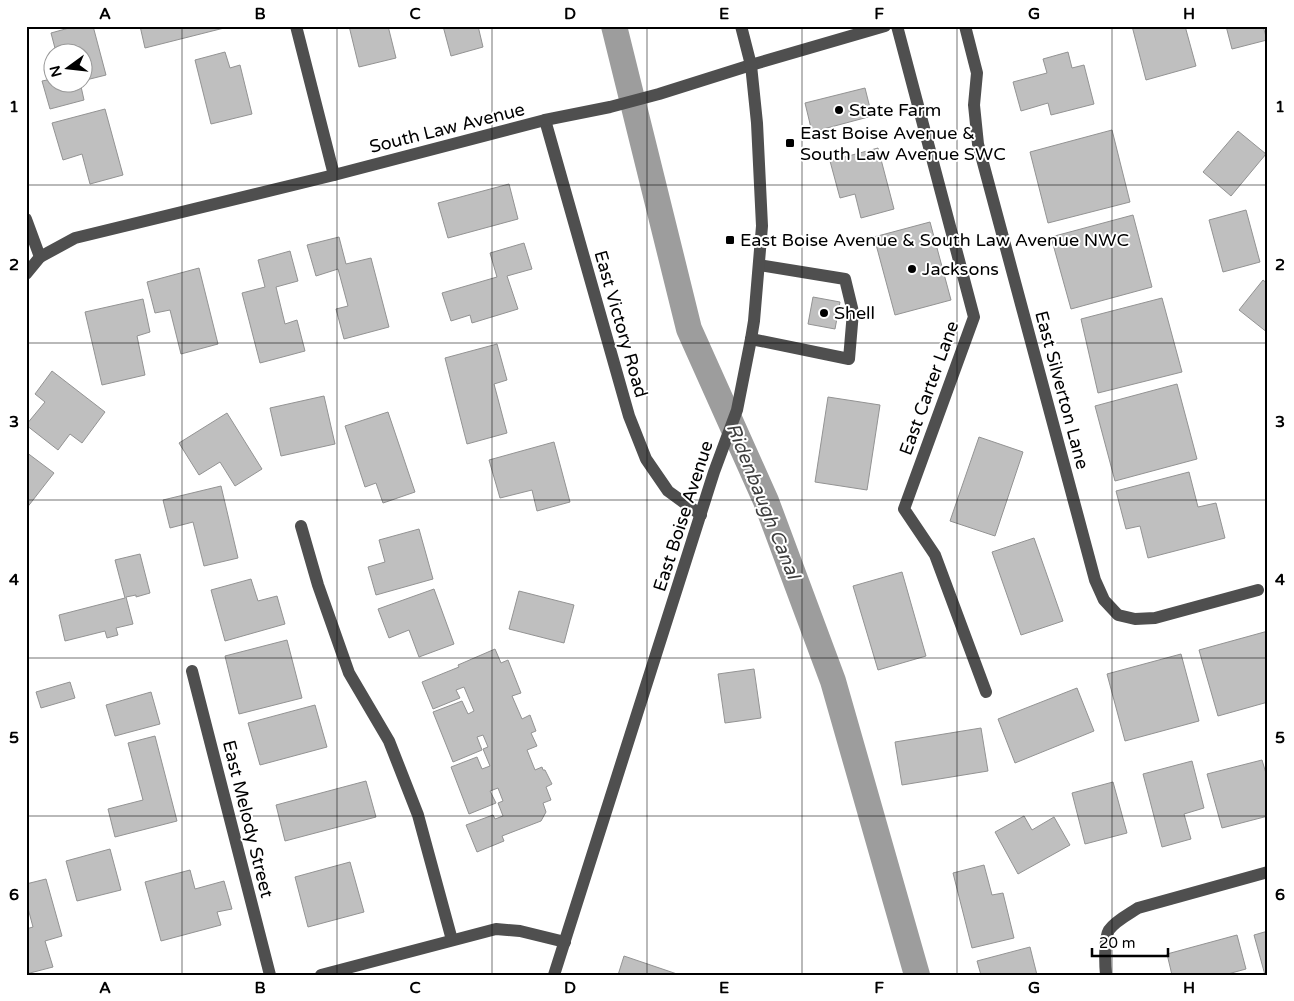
<svg xmlns="http://www.w3.org/2000/svg" width="1294" height="1001" font-family="'Varela Round',sans-serif">
<style>
.lines{fill:none;stroke-linecap:round;stroke-linejoin:round}
.canal{stroke:#9d9d9d;stroke-width:26}
.building{fill:#bfbfbf;stroke:#939393}
.minor{stroke:#4f4f4f;stroke-width:12}
.grid{fill:none;stroke:#000;stroke-width:1;stroke-opacity:0.55}
.poi-dot{fill:#000;stroke:#fff;stroke-width:2}
.labels{text-anchor:middle;dominant-baseline:central;stroke-width:4;stroke-linejoin:round;paint-order:stroke}
.poi-label{font-size:18px;fill:#000;stroke:#fff;text-anchor:start}
.street-label{font-size:18px;fill:#000;stroke:#fff}
.water-label{font-size:19px;font-style:italic;fill:#3e3e3e;stroke:#fff}
.neatline{fill:none;stroke:#000;stroke-width:2}
.grid-label{font-size:16px;text-anchor:middle;font-weight:bold;fill:#000}
</style>
<rect width="100%" height="100%" fill="#fff"/>
<g class="lines">
<path class="canal" d="M614,26L689,329L766,501L833,681L917,975"/>
</g>
<g class="building">
<path d="M76,26H93L106,75L82,81V52H56L51,33Z"/>
<path d="M140,26H232L145,48Z"/>
<path d="M349,26H388L396,58L359,67Z"/>
<path d="M443,26H478L483,47L451,56Z"/>
<path d="M1132,26H1185L1196,66L1146,80Z"/>
<path d="M1226,26H1263L1267,40L1232,49Z"/>
<path d="M225,52L230,68L240,65L252,114L211,124L195,60Z"/>
<path d="M1068,52L1072,68L1084,65L1094,104L1051,115L1048,103L1021,111L1013,82L1047,73L1043,59Z"/>
<path d="M52,79V82H80L84,100L50,109L42,81Z"/>
<path d="M865,88L872,116L812,132L805,103Z"/>
<path d="M105,109L123,175L90,184L82,154L63,160L52,123Z"/>
<path d="M1112,130L1130,202L1048,223L1030,152Z"/>
<path d="M1238,131L1266,154L1231,196L1203,172Z"/>
<path d="M878,148L894,209L861,218L855,194L840,198L830,161Z"/>
<path d="M509,184L518,219L448,238L438,203Z"/>
<path d="M1246,210L1260,262L1223,272L1209,220Z"/>
<path d="M1133,215L1152,287L1071,309L1051,237Z"/>
<path d="M930,222L951,300L895,315L874,237Z"/>
<path d="M339,237L346,264L371,258L389,327L344,339L336,309L348,306L338,269L316,276L307,245Z"/>
<path d="M524,243L532,269L507,276L518,309L472,323L470,315L451,321L442,293L497,277L490,253Z"/>
<path d="M290,251L298,281L276,287L285,324L297,320L305,351L260,363L242,293L265,287L258,260Z"/>
<path d="M199,268L218,344L181,354L170,310L155,313L147,282Z"/>
<path d="M1263,280L1268,284V333L1239,310Z"/>
<path d="M813,297L840,302L835,329L808,324Z"/>
<path d="M1162,298L1182,372L1098,393L1081,319Z"/>
<path d="M143,299L150,332L137,336L145,375L102,385L85,312Z"/>
<path d="M497,344L507,380L494,384L507,433L467,444L445,358Z"/>
<path d="M52,371L105,412L82,443L70,434L58,450L26,425L45,402L35,394Z"/>
<path d="M1177,384L1197,459L1115,481L1095,406Z"/>
<path d="M324,396L335,444L281,456L270,408Z"/>
<path d="M828,397L880,405L867,490L815,482Z"/>
<path d="M388,412L415,492L383,503L376,483L365,487L345,426Z"/>
<path d="M227,413L262,469L235,486L220,462L199,475L179,443Z"/>
<path d="M979,437L1023,452L995,536L950,521Z"/>
<path d="M554,442L570,502L537,511L532,490L500,498L489,460Z"/>
<path d="M26,452L54,473L26,509Z"/>
<path d="M1189,472L1198,507L1216,503L1225,538L1148,558L1140,526L1126,529L1116,491Z"/>
<path d="M221,486L238,558L204,566L193,522L170,528L163,500Z"/>
<path d="M419,529L433,579L376,595L368,567L385,562L379,540Z"/>
<path d="M1034,538L1063,621L1021,635L992,552Z"/>
<path d="M140,554L150,593L136,597V595L126,597L133,624L116,628L118,635L107,638L105,631L65,641L59,615L125,598L115,560Z"/>
<path d="M902,572L926,656L878,670L853,586Z"/>
<path d="M251,579L258,601L277,596L285,624L225,641L211,590Z"/>
<path d="M434,589L454,644L419,657L409,630L389,638L378,609Z"/>
<path d="M519,591L574,605L564,643L509,629Z"/>
<path d="M1268,631V702L1218,716L1199,650Z"/>
<path d="M287,640L302,698L239,714L225,656Z"/>
<path d="M495,649L501,663L508,660L521,693L512,696L522,719L530,715L536,731L531,733L537,746L527,750L535,770L542,767L543,770H545L552,784L546,787L551,800L543,803L546,812L541,821L502,836L504,841L477,852L466,825L493,815L495,819L503,816L498,803L503,801L498,788L490,791L496,803L469,814L451,767L477,757L482,769L490,766L483,749L488,747L483,735L477,737L482,750L453,762L433,712L462,701L468,714L474,711L464,687L456,690L460,698L433,709L422,682L459,667L458,665Z"/>
<path d="M1181,654L1199,721L1125,741L1107,674Z"/>
<path d="M754,669L761,718L725,723L718,674Z"/>
<path d="M70,682L75,698L41,708L36,692Z"/>
<path d="M1077,688L1094,731L1015,763L998,719Z"/>
<path d="M151,692L160,724L115,736L106,705Z"/>
<path d="M315,705L327,747L260,765L248,723Z"/>
<path d="M981,728L988,771L902,785L895,742Z"/>
<path d="M155,736L177,821L115,837L108,809L143,800L128,743Z"/>
<path d="M1262,760L1268,780V816L1222,828L1207,774Z"/>
<path d="M1192,761L1204,808L1184,814L1191,839L1162,847L1143,774Z"/>
<path d="M366,781L376,817L285,841L276,805Z"/>
<path d="M1113,782L1127,833L1085,844L1072,793Z"/>
<path d="M1024,816L1032,830L1054,817L1070,845L1018,874L995,832Z"/>
<path d="M110,849L121,890L77,901L66,861Z"/>
<path d="M350,862L364,912L308,927L295,877Z"/>
<path d="M984,865L992,895L1003,893L1014,938L972,948L953,873Z"/>
<path d="M190,870L195,889L224,881L232,909L217,912L221,925L161,941L145,882Z"/>
<path d="M46,879L62,936L45,941L53,967L26,974V929L33,927L26,901V884Z"/>
<path d="M1268,931V975H1265L1254,935Z"/>
<path d="M1237,935L1246,969L1224,975H1172L1167,954Z"/>
<path d="M1030,947L1037,975H981L977,961Z"/>
<path d="M624,956L680,975H618Z"/>
</g>
<g class="lines">
<g class="minor">
<path d="M296,26L334,175"/>
<path d="M897,26L974,317L904,509L935,555L986,692"/>
<path d="M965,26L977,73L974,105L978,144L1095,580L1104,600L1118,615L1135,619L1155,618L1258,590"/>
<path d="M545,120L629,416L646,459L668,491L701,515"/>
<path d="M26,219L40,257"/>
<path d="M26,274L40,257L75,238L334,175L545,120L610,107L659,94L751,65L885,26"/>
<path d="M751,339L849,359L853,312L845,279L759,265"/>
<path d="M301,526L318,585L349,673L389,741L418,815L452,940"/>
<path d="M192,671L270,975"/>
<path d="M321,975L496,929L520,931L565,942"/>
<path d="M554,975L714,472L737,410L751,339L754,321L762,226L757,123L751,65L741,26"/>
<path d="M1106,975C1105,965 1104,938 1109,930C1115,921 1129,914 1138,908L1268,872"/>
</g>
</g>
<path class="grid" d="M182,26V975M337,26V975M492,26V975M647,26V975M802,26V975M957,26V975M1112,26V975M26,185H1268M26,343H1268M26,500H1268M26,658H1268M26,816H1268"/>
<g class="poi-dot">
<circle cx="839" cy="110" r="5"/>
<rect x="785" y="138" width="10" height="10" rx="2.5"/>
<rect x="725" y="235" width="10" height="10" rx="2.5"/>
<circle cx="912" cy="269" r="5"/>
<circle cx="824" cy="313" r="5"/>
</g>
<g class="labels">
<g class="poi-label">
<text x="849" y="110">State Farm</text>
<text x="800" y="133">East Boise Avenue &amp;<tspan x="800" dy="21">South Law Avenue SWC</tspan></text>
<text x="740" y="240">East Boise Avenue &amp; South Law Avenue NWC</text>
<text x="922" y="269">Jacksons</text>
<text x="834" y="313">Shell</text>
</g>
<g class="street-label">
<text transform="translate(447 128) rotate(-14)">South Law Avenue</text>
<text transform="translate(621 324) rotate(74)">East Victory Road</text>
<text transform="translate(929 388) rotate(-70)">East Carter Lane</text>
<text transform="translate(1062 390) rotate(75)">East Silverton Lane</text>
<text transform="translate(683 516) rotate(-72)">East Boise Avenue</text>
<text transform="translate(248 819) rotate(76)">East Melody Street</text>
</g>
<g class="water-label">
<text transform="translate(763 501) rotate(68)">Ridenbaugh Canal</text>
</g>
</g>
<rect width="1294" height="1001" fill="none" stroke="#ffffff" stroke-width="55"/>
<g transform="translate(68 68) rotate(255)"><circle r="24" fill="#ffffff" stroke="#999999"/>
<path d="M0-4L9 19L0 12L-9 19Z" fill="#000000"/>
<text y="-8" font-size="14" font-weight="bold" text-anchor="middle" fill="#000000">N</text>
</g>
<path d="M1092 948v8h76v-8" fill="none" stroke="#000000" stroke-width="2.5"/>
<text x="1099" y="948" font-size="15" fill="#000000" stroke="#ffffff" stroke-width="4" paint-order="stroke">20 m</text>
<rect x="28" y="28" width="1238" height="946" class="neatline"/>
<g class="grid-label">
<text x="105" y="19">A</text>
<text x="260" y="19">B</text>
<text x="415" y="19">C</text>
<text x="570" y="19">D</text>
<text x="724" y="19">E</text>
<text x="879" y="19">F</text>
<text x="1034" y="19">G</text>
<text x="1189" y="19">H</text>
<text x="14" y="112">1</text>
<text x="1280" y="112">1</text>
<text x="14" y="270">2</text>
<text x="1280" y="270">2</text>
<text x="14" y="427">3</text>
<text x="1280" y="427">3</text>
<text x="14" y="585">4</text>
<text x="1280" y="585">4</text>
<text x="14" y="743">5</text>
<text x="1280" y="743">5</text>
<text x="14" y="900">6</text>
<text x="1280" y="900">6</text>
<text x="105" y="993">A</text>
<text x="260" y="993">B</text>
<text x="415" y="993">C</text>
<text x="570" y="993">D</text>
<text x="724" y="993">E</text>
<text x="879" y="993">F</text>
<text x="1034" y="993">G</text>
<text x="1189" y="993">H</text>
</g>
</svg>
